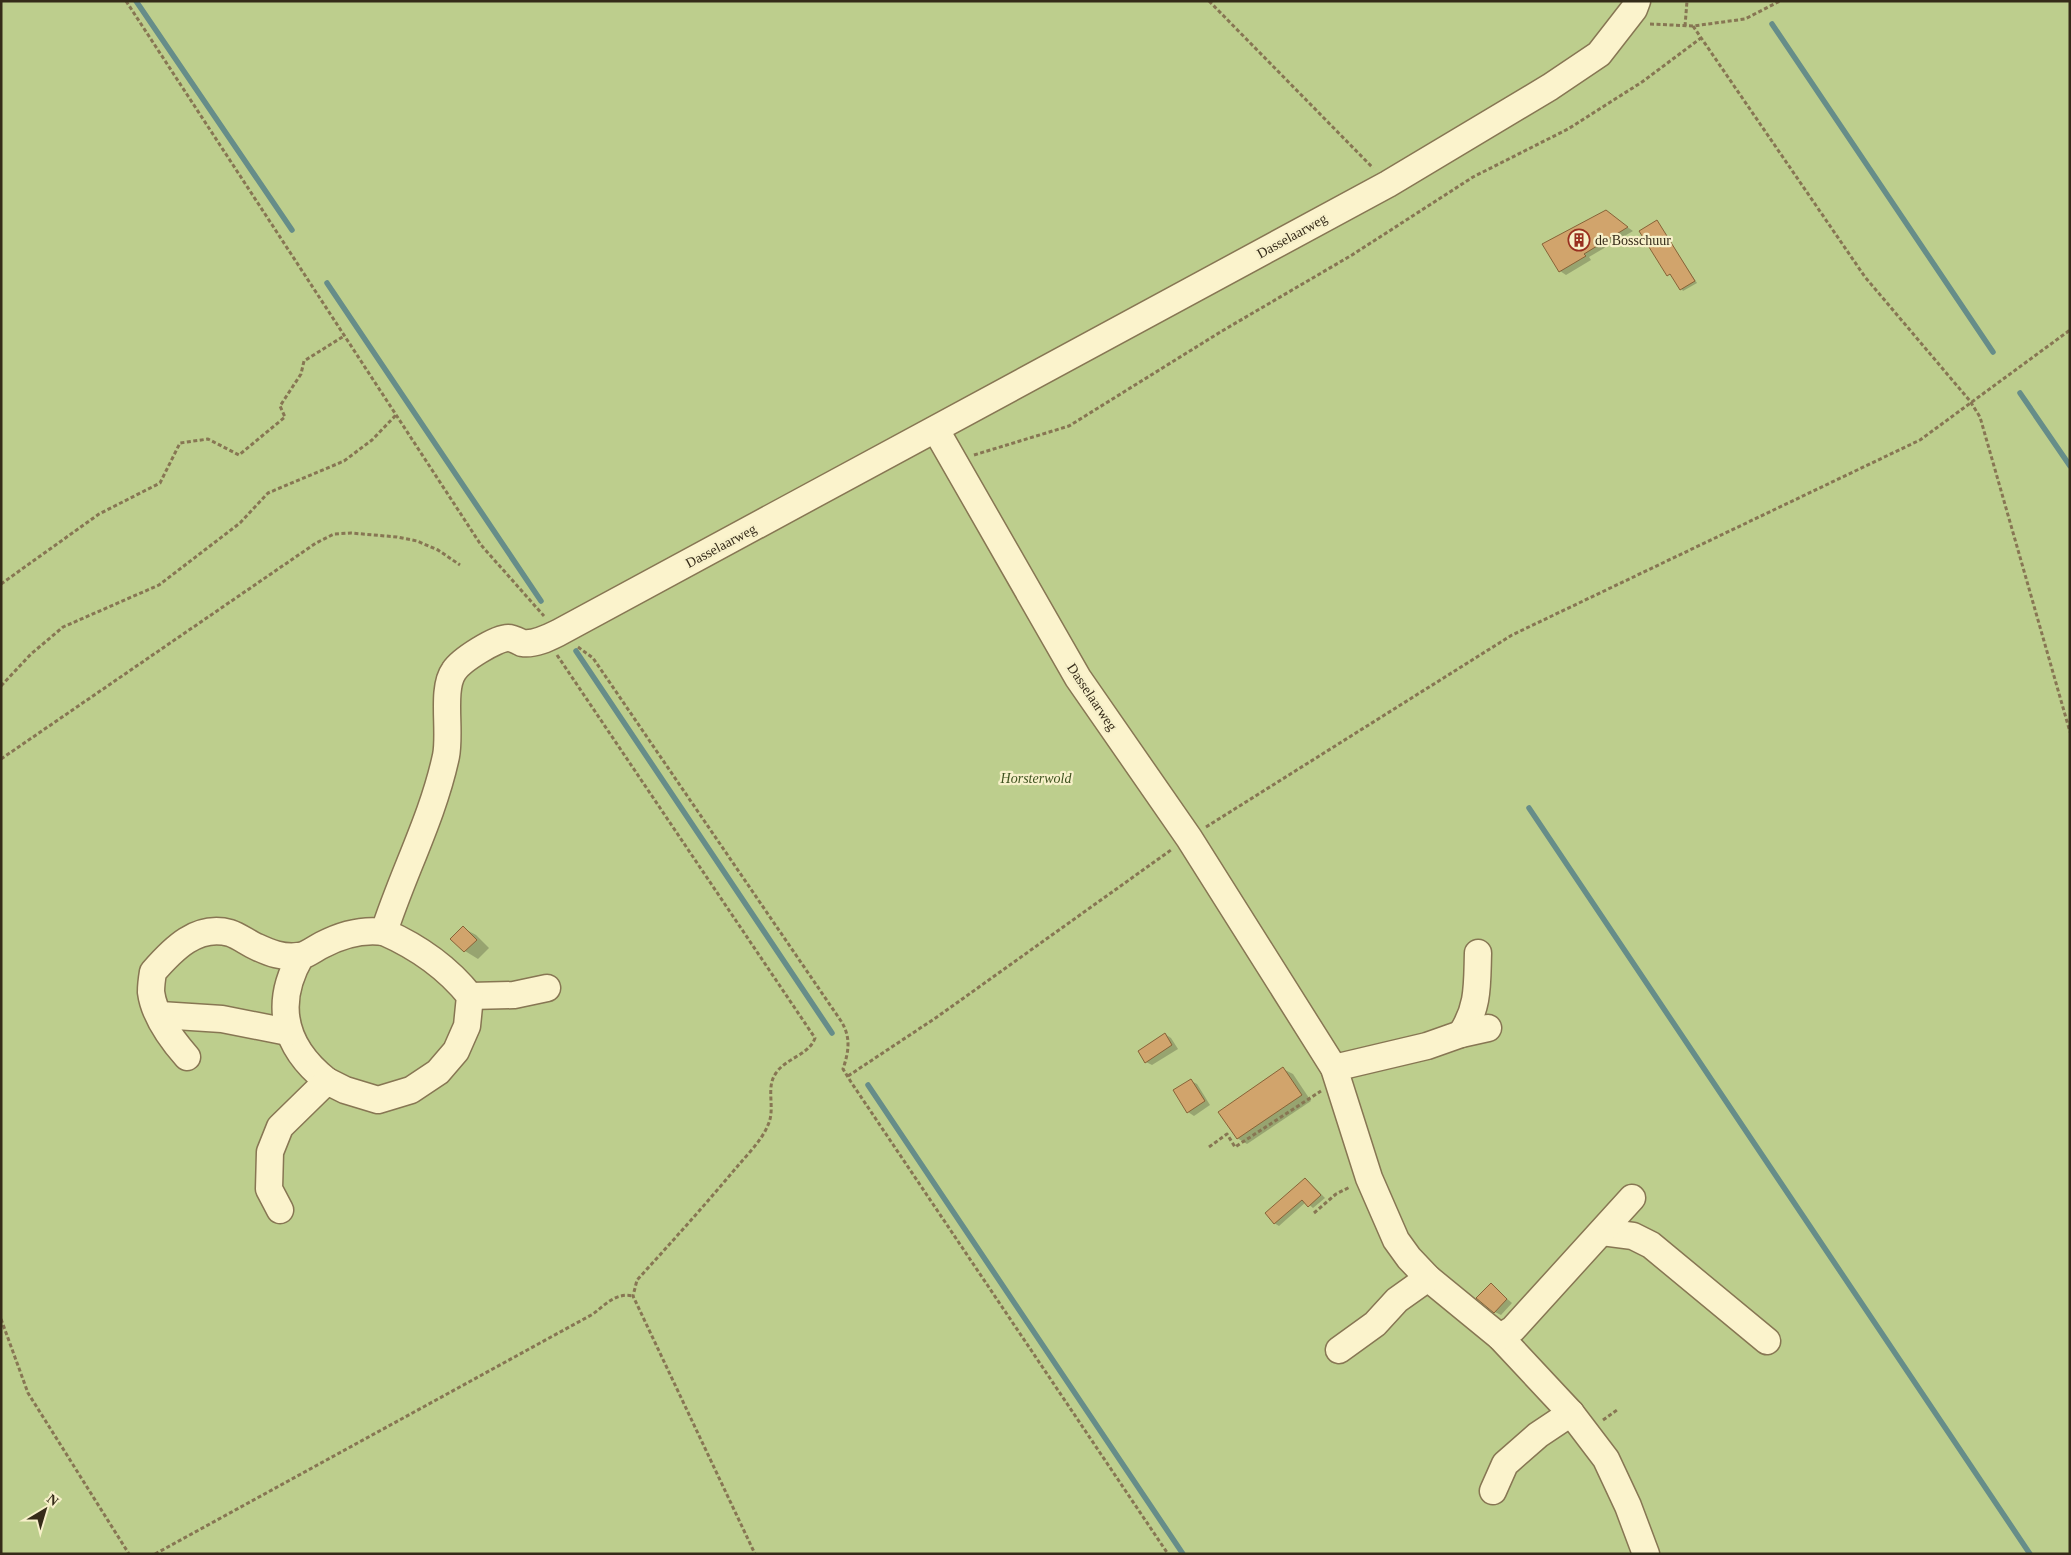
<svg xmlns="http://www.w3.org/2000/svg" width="2071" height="1555" font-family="'Times New Roman',serif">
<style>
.green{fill:#bdce8d}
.shadow{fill:#0003}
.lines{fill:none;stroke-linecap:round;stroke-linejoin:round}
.stream{stroke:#668d89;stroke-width:5.5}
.building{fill:#d1a46c;stroke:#876338}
.minor-casing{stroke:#877653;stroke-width:29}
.path{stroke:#877653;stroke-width:3;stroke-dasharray:4 2.5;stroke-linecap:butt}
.minor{stroke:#fbf3cc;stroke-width:26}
.labels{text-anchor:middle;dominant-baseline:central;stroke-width:4.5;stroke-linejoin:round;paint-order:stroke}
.street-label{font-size:14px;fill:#352b19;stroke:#f7f0c9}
.poi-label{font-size:14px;fill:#352b19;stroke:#f7f0c9;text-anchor:start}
.park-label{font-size:14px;font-style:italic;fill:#3e521f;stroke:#f7f0c9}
</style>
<rect width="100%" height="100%" fill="#f0e7b9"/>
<rect class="green" x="1" y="1" width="2069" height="1553"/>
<g class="shadow">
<path d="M1609,214L1633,231L1589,257L1591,260L1566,275L1560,271Z"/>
<path d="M1657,222L1697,283L1683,291L1672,275H1668Z"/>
<path d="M463,928L476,935L489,948L478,959L465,951L452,939Z"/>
<path d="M1165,1034L1171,1038L1178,1049L1152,1065L1146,1062Z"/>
<path d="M1283,1069L1293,1074L1311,1101L1247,1144L1237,1138Z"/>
<path d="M1191,1081L1197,1084L1210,1105L1194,1116L1188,1112Z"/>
<path d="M1306,1179L1325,1198L1313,1208L1306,1202L1279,1226L1274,1223Z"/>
<path d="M1491,1285L1512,1303L1501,1315L1495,1312Z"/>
</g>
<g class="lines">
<g class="stream">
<path d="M136,1L292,230"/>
<path d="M1772,24L1993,352"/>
<path d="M327,283L541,601"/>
<path d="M2020,393L2070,466"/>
<path d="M576,651L832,1033"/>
<path d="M1529,808L2030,1554"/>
<path d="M868,1085L1183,1554"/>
</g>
</g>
<g class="building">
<path d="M1606,210L1628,227L1584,254L1586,256L1559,272L1542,244Z"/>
<path d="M1657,220L1695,281L1680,290L1670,274L1667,276L1639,231Z"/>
<path d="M463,926L477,940L464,952L450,939Z"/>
<path d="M1165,1033L1172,1045L1145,1063L1138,1051Z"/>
<path d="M1283,1067L1302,1095L1237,1139L1218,1112Z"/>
<path d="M1191,1079L1205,1101L1187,1113L1173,1090Z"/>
<path d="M1305,1178L1321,1195L1308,1207L1302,1200L1274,1224L1265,1213Z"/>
<path d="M1491,1283L1507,1299L1494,1313L1476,1298Z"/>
</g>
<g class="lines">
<g class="minor-casing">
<g id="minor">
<path d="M936,430L1078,678L1189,838L1334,1068L1369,1178L1396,1240L1409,1258L1428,1278L1500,1337L1571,1413L1606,1459L1628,1506L1646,1554"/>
<path d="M301,956C273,1004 284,1047 327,1081"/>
<path d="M470,996L514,995L547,988"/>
<path d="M160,1015L222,1019L288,1032"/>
<path d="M1461,1034C1479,1007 1477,984 1478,953"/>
<path d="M187,1057C172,1040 154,1015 151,992C151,985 152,978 153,972C173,949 197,924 230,933C239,936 248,943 257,947C270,953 283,958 298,956C306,956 314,949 322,945C341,935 362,929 384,932"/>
<path d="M1334,1068L1427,1046L1461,1034L1488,1028"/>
<path d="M280,1210L269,1189L270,1152L280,1127L327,1081L345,1090L378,1100L411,1090L438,1072L456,1051L467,1026L470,996C447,967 418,947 384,932C403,873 433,817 446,756C451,731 441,689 454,671C461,660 496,638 508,638C513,638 518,641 522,643C534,645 548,638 558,633L1388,184L1550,87L1599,54L1634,9L1637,1"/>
<path d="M1602,1232L1633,1236L1651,1245L1767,1341"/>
<path d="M1500,1337L1513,1329L1632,1198"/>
<path d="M1339,1350L1375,1324L1397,1300L1428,1278"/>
<path d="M1493,1491L1505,1464L1538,1435L1571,1413"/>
</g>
</g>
<g class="path">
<path d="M126,1L481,545L544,616"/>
<path d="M1209,1L1373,168"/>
<path d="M1650,24L1693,26L1745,19L1780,1"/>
<path d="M1685,26L1687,1"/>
<path d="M1693,26L1865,277L1970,401L1980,417L2070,732"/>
<path d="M974,455L1069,426L1222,331L1352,255L1473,177L1568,129L1642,82L1701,38"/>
<path d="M1,584L99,514L160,483L180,443L208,439L239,455L285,417L280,406L301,374L304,361L344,336"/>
<path d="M578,647L593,658L841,1021C851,1037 849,1051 843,1069L851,1082L1168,1554"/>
<path d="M557,655L815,1038C809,1055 786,1058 776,1073C765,1088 776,1108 768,1125C762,1140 747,1155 736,1168C704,1206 671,1243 637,1280L633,1296L755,1554"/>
<path d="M1,686L31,654L63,627L159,585L240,523L268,493L344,461L372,440L396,415"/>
<path d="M1,759L316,543L334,534L351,533L397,537L417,541L438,550L460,565"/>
<path d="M1206,827L1512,635L1920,440L2070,330"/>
<path d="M848,1076L937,1017L1171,850"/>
<path d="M1209,1147L1227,1134L1235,1147L1321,1091"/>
<path d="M1314,1213L1336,1194L1350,1187"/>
<path d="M1,1319L28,1393L129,1554"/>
<path d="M1603,1420L1617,1410"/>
<path d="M155,1554L593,1314C605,1305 616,1292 633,1296"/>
</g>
<use href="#minor" class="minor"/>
</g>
<defs>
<g id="building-ring" transform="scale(1.125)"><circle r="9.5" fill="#f7f0c9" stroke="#993020" stroke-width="1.5"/><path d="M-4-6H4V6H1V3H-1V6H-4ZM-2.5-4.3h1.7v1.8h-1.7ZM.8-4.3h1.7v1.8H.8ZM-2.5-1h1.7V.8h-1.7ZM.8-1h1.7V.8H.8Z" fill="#993020"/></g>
</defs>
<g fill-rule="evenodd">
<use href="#building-ring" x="1579" y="240"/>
</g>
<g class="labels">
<g class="street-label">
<text transform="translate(1292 236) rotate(-29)">Dasselaarweg</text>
<text transform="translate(721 546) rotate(-28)">Dasselaarweg</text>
<text transform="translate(1092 697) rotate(56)">Dasselaarweg</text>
</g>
<g class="poi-label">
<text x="1595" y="240">de Bosschuur</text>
</g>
<g class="park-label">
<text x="1036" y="778">Horsterwold</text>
</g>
</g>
<rect width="2071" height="1555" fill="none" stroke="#352b19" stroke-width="5"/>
<g transform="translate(45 1510) rotate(38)" stroke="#f7f0c9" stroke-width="4" paint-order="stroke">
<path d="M0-4L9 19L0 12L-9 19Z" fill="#352b19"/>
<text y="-8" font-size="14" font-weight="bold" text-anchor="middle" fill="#352b19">N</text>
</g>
</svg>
